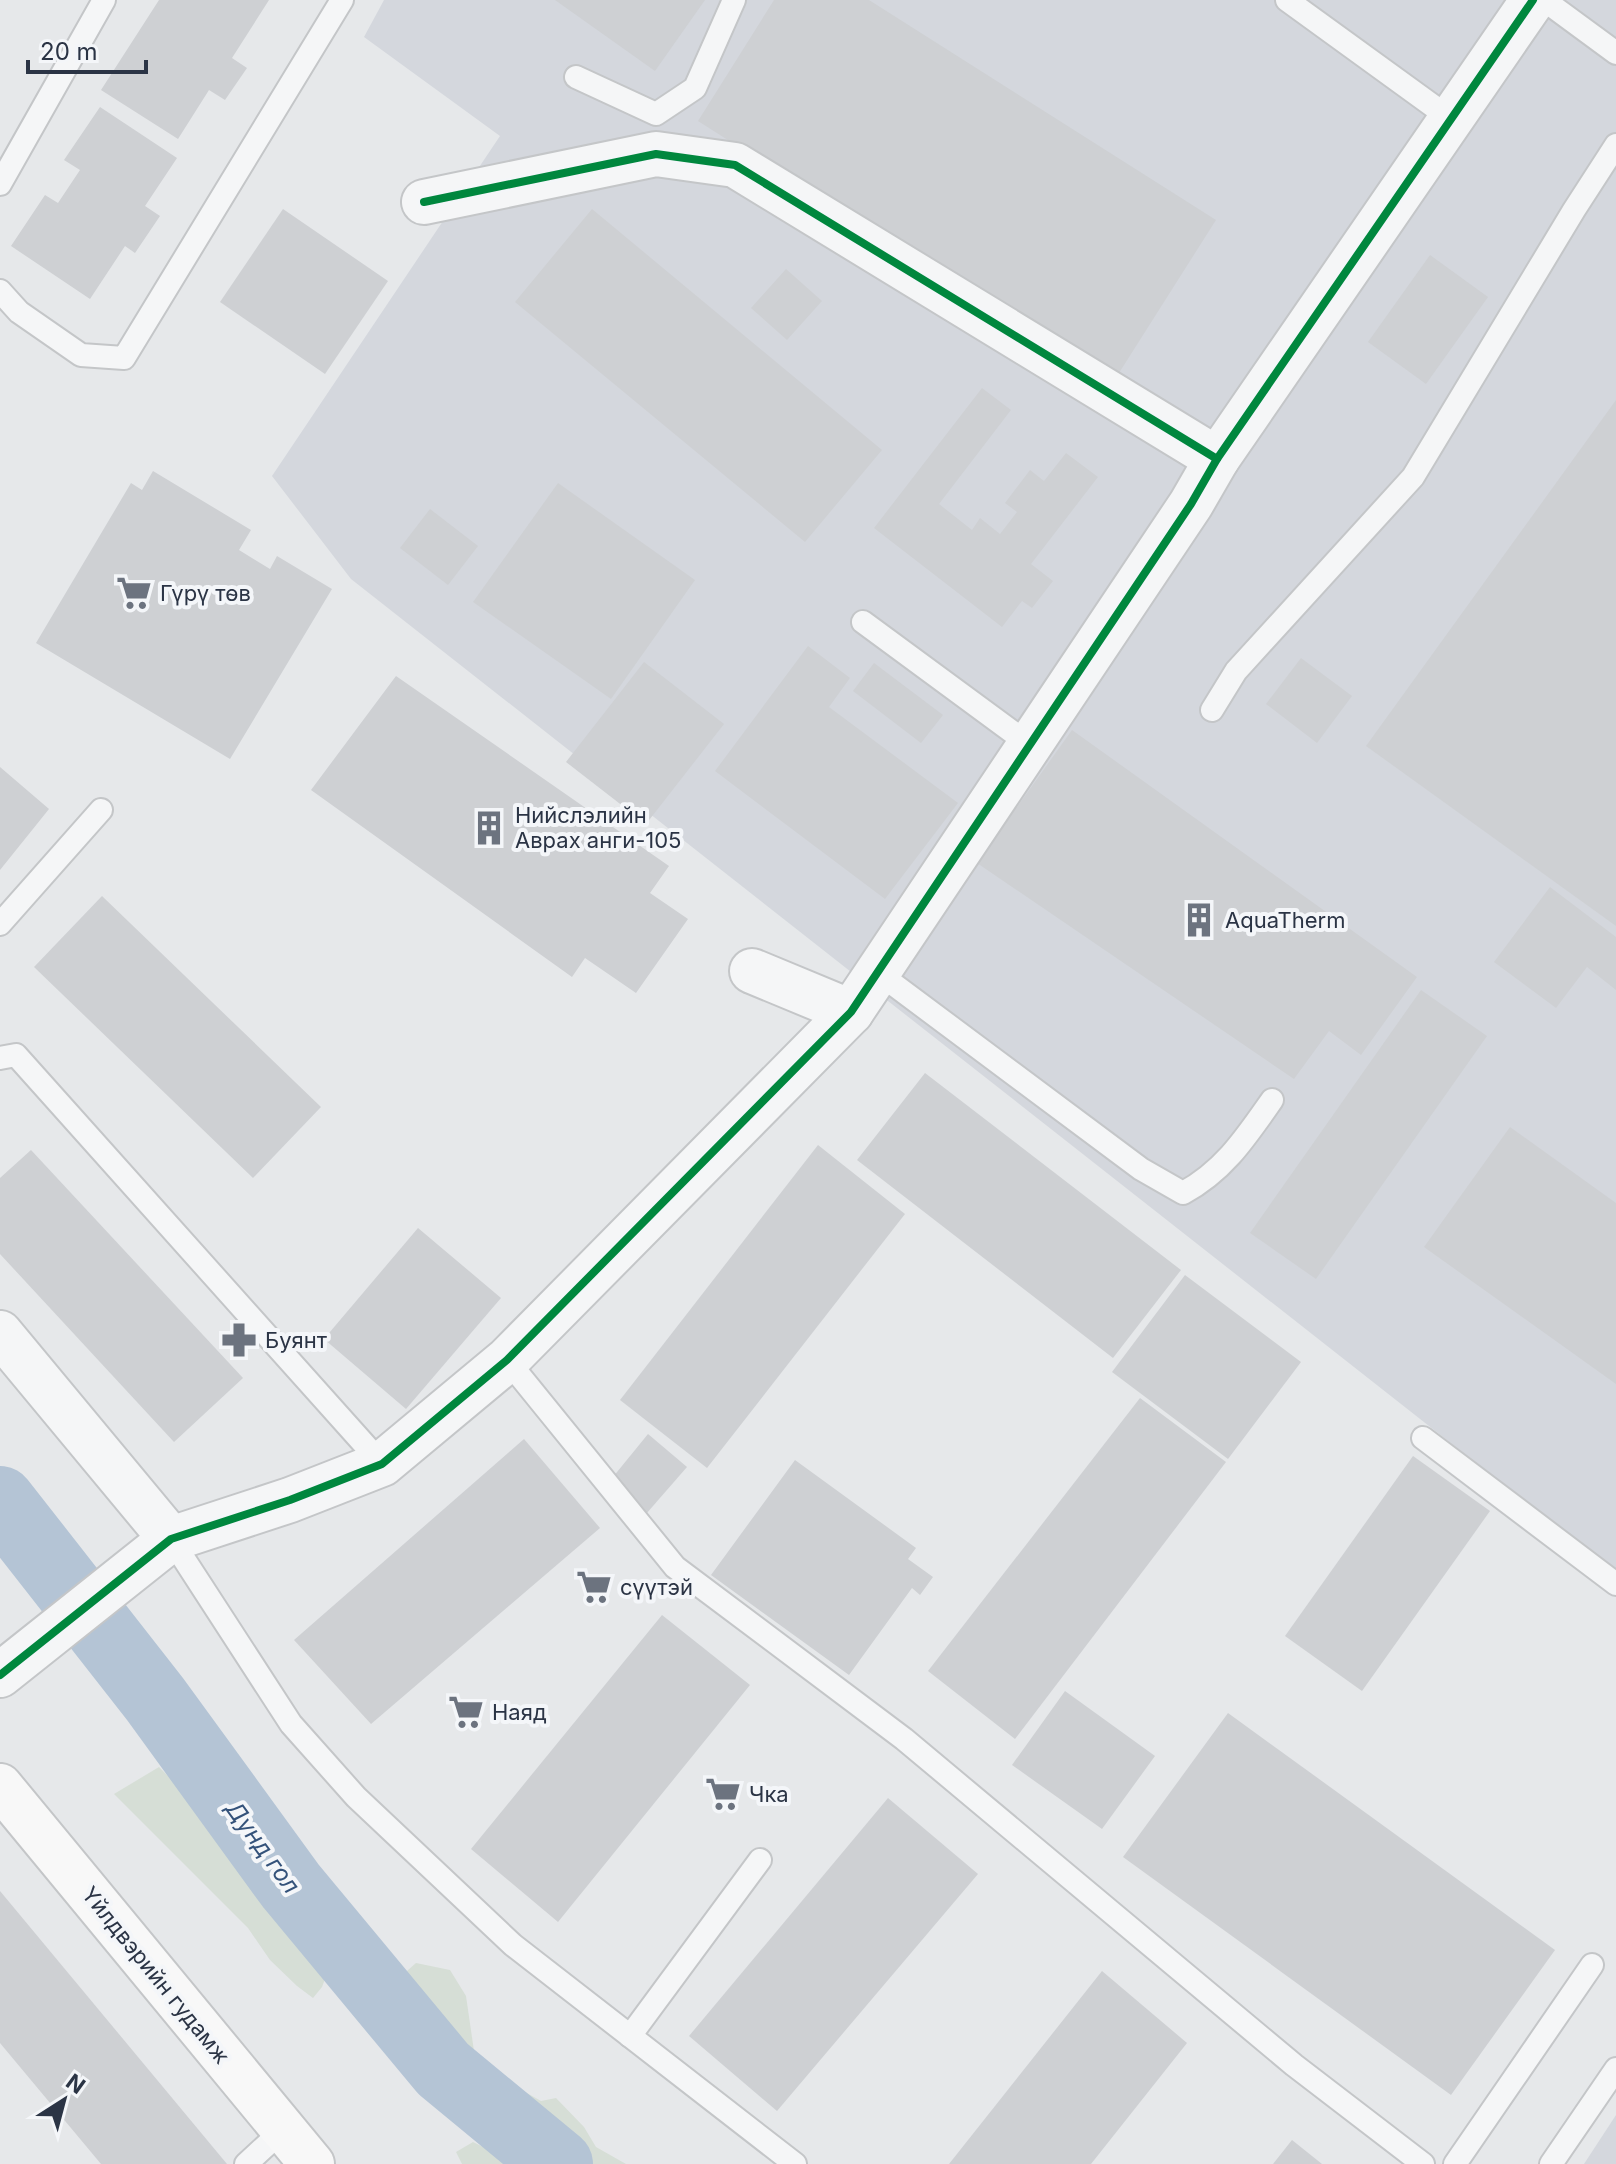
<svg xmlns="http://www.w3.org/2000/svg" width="1616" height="2164" font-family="Inter,sans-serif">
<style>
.built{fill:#d4d7dd}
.green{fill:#d6ded6}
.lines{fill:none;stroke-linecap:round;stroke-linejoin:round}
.river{stroke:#b4c4d5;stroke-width:70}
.building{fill:#ced0d3}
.service-casing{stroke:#c4c6c8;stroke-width:26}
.minor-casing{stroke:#c4c6c8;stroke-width:48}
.tertiary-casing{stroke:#c4c6c8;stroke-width:48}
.secondary-casing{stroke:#c4c6c8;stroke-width:48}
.service{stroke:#f5f6f7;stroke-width:22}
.minor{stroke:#f5f6f7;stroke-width:44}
.tertiary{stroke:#f5f6f7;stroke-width:44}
.secondary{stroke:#f8f8f8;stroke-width:44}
.cycleway-casing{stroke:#f4f6f9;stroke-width:13}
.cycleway{stroke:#00873e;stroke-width:8}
.labels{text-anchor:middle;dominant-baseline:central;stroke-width:8;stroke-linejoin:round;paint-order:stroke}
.poi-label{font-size:22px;fill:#2b3445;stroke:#f4f6f9;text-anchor:start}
.street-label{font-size:22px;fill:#2b3445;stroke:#f4f6f9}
.water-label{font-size:24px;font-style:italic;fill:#34527a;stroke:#f4f6f9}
</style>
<rect width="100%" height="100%" fill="#e6e8ea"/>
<g class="built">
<path d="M384,0H1616V1573L351,579L272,476L500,136L364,37Z"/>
<path d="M1616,2115V2164H1584Z"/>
</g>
<g class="green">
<path d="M159,1767L298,1906L314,1932L334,1955L322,1987L313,1998L297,1986L270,1960L248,1928L114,1794Z"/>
<path d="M416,1963L450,1970L466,1996L474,2051L465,2062C438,2043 403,2013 398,1979Z"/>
<path d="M525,2092L541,2101L556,2098L584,2127L596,2147L626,2164C611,2164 595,2164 581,2164C565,2162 511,2116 501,2102Z"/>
<path d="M473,2142L518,2164H462L456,2152Z"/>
</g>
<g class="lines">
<path class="river" d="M0,1501L155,1699L291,1886L443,2069L558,2164"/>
</g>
<g class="building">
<path d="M159,0H269L232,58L247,68L225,100L209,90L178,139L101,90Z"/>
<path d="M555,0H705L655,71Z"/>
<path d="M774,0H869L1216,220L1112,384L698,121Z"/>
<path d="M100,107L177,158L145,206L160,216L135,253L125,246L90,299L11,246L45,195L58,203L80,170L64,160Z"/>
<path d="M283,209L388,281L325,374L220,302Z"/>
<path d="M592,209L882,450L805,542L515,302Z"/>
<path d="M1430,255L1488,297L1426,384L1368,342Z"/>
<path d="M786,269L822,301L787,340L751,308Z"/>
<path d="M982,388L1011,410L939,504L972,530L980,518L1000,534L1017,512L1005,503L1030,470L1044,481L1066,453L1098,477L1031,564L1053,581L1032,608L1022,601L1002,627L874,528Z"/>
<path d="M1616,400V926L1366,746Z"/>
<path d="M153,471L251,530L239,550L270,569L277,556L332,589L230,759L36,643L131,483L142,490Z"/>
<path d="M558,483L695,580L611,699L473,602Z"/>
<path d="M430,509L478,546L448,585L400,548Z"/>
<path d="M808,646L850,678L829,707L958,803L885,899L715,771Z"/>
<path d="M1301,658L1352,696L1317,743L1266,704Z"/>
<path d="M644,662L724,724L646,824L566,762Z"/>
<path d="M874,663L943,715L921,743L853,691Z"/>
<path d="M396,676L669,866L650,893L688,919L636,993L585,958L572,977L311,790Z"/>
<path d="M1072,730L1417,977L1361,1055L1329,1031L1294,1079L977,863Z"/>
<path d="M0,767L49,809L0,870Z"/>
<path d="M1550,887L1616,937V990L1587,967L1556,1008L1494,962Z"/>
<path d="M102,896L321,1107L253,1178L34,967Z"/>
<path d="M1421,990L1487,1036L1316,1279L1250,1233Z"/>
<path d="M925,1073L1181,1270L1113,1358L857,1160Z"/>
<path d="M1510,1127L1616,1203V1384L1424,1247Z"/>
<path d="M818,1145L905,1214L707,1468L620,1400Z"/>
<path d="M31,1150L243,1378L174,1442L0,1254V1178Z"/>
<path d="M418,1228L501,1298L406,1409L324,1339Z"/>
<path d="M1185,1275L1301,1362L1228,1459L1112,1372Z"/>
<path d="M1140,1398L1226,1462L1015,1739L928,1671Z"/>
<path d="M648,1434L687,1467L646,1514L613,1477Z"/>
<path d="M524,1439L600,1528L371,1724L294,1640Z"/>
<path d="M1413,1456L1490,1511L1362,1691L1285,1636Z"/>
<path d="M795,1460L916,1548L908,1559L933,1577L920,1595L912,1588L849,1675L711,1575Z"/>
<path d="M662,1615L750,1685L558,1922L471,1849Z"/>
<path d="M1065,1691L1155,1756L1102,1829L1012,1765Z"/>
<path d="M1228,1713L1555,1950L1451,2095L1123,1857Z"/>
<path d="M888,1798L978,1874L777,2111L689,2036Z"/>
<path d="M0,1891L227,2164H101L0,2043Z"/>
<path d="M1102,1971L1187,2043L1091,2164H949Z"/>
<path d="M1292,2140L1322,2164H1273Z"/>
</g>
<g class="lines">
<g class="service-casing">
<g id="service">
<path d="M1287,0L1451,119"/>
<path d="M1544,0L1616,53"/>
<path d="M576,77L656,114L695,88L734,0"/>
<path d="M0,184L104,0"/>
<path d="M0,291L19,312L81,355L124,358L342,0"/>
<path d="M863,622L1030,745"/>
<path d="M1212,710L1236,671L1413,477L1574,210L1616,145"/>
<path d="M0,924L101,810"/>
<path d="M877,972L1141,1169L1183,1193C1224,1171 1246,1137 1272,1100"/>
<path d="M0,1058L16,1055L382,1464"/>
<path d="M507,1360L675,1567L904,1739L1294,2065L1423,2164"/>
<path d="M1423,1438L1616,1584"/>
<path d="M171,1539L291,1724L356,1797L513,1945L795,2164"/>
<path d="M630,2036L760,1860"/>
<path d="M246,2164L283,2130"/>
<path d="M1455,2164L1592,1965"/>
<path d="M1551,2164L1616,2069"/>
</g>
</g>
<g class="minor-casing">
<g id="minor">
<path d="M424,202L656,154L735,165L1217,459"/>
<path d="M752,971L851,1012"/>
<path d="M171,1539L290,1500L382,1464L507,1360L851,1012L1191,504L1217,459L1533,0"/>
</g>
</g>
<g class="tertiary-casing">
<path id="tertiary" d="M0,1333L171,1539L0,1675"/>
</g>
<g class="secondary-casing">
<path id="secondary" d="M0,1786L312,2164"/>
</g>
<use href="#service" class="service"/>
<use href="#minor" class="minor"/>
<use href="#tertiary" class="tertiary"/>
<use href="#secondary" class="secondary"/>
<g class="cycleway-casing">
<g id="cycleway">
<path d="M424,202L656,154L735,165L1217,459"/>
<path d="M0,1675L171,1539L290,1500L382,1464L507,1360L851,1012L1191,504L1217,459L1533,0"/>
</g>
</g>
<use href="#cycleway" class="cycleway"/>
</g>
<defs>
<g id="supermarket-bare" transform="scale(2.76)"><path d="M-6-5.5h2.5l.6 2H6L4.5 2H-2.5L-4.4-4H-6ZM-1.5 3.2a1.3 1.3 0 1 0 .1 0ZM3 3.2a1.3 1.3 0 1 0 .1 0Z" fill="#6c737f" stroke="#f4f6f9" stroke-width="2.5" paint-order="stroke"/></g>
<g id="building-bare" transform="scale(2.76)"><path d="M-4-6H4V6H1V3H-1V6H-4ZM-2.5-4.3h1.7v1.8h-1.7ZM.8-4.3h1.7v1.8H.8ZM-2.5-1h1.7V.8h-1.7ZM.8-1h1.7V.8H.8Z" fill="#6c737f" stroke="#f4f6f9" stroke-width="2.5" paint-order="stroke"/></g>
<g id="pharmacy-bare" transform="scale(2.76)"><path d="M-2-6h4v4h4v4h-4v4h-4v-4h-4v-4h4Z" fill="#6c737f" stroke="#f4f6f9" stroke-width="2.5" paint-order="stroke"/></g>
</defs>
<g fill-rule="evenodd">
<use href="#supermarket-bare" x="134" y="593"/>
<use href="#building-bare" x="489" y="828"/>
<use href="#building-bare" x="1199" y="920"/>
<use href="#pharmacy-bare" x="239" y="1340"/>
<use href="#supermarket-bare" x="594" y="1587"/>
<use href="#supermarket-bare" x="466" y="1712"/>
<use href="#supermarket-bare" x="723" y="1794"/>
</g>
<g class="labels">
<g class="poi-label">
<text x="160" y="593">Гүрү төв</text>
<text x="515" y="815">Нийслэлийн<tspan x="515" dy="25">Аврах анги-105</tspan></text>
<text x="1225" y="920">AquaTherm</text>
<text x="265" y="1340">Буянт</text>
<text x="620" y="1587">сүүтэй</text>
<text x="492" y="1712">Наяд</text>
<text x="749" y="1794">Чка</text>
</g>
<g class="street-label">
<text transform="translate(156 1975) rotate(51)">Yйлдвэрийн гудамж</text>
</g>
<g class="water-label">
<text transform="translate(263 1847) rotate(54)">Дунд гол</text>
</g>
</g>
<g transform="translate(64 2100) rotate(36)" stroke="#f4f6f9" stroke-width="6" paint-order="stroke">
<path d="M0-6L14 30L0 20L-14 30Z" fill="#2b3445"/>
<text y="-12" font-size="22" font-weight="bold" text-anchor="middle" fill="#2b3445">N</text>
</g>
<path d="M28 60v12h118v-12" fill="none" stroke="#2b3445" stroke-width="4"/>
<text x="40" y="60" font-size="24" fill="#2b3445" stroke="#f4f6f9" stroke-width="6" paint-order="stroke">20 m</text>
</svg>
